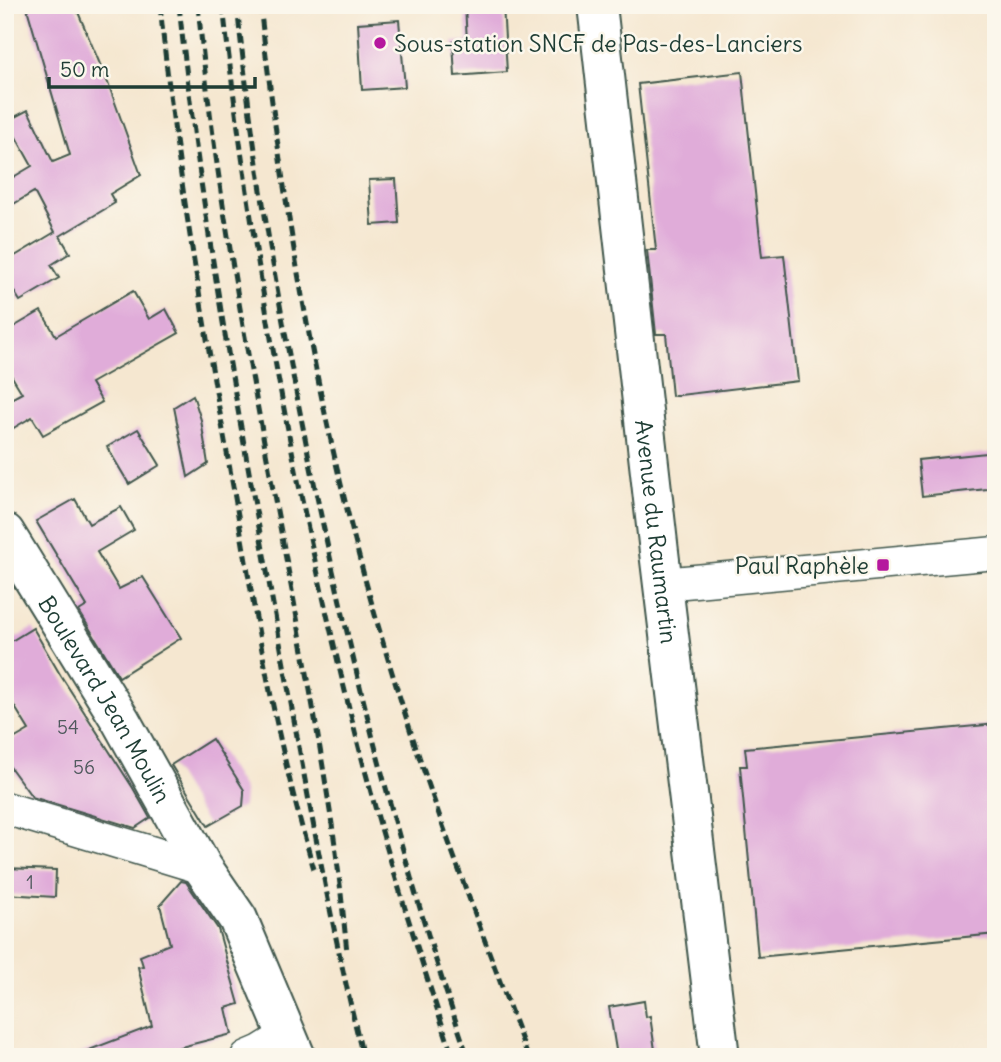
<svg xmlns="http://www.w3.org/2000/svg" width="1001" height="1062" font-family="Delius,sans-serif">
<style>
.building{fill:#e0acd9}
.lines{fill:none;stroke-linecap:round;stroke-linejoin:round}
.street-casing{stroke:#3f564b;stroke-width:35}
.secondary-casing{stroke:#3f564b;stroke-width:42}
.street{stroke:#fff;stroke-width:32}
.secondary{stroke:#fff;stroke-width:38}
.rail{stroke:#1f3d34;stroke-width:5;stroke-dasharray:10 5;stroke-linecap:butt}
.poi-dot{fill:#b5179e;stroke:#fbf7ec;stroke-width:2.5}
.labels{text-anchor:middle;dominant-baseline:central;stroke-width:5;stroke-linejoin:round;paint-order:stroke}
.number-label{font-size:19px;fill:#4f595d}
.poi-label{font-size:23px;fill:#1f3d34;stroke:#fbf7ec;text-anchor:start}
.street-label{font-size:23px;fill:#1f3d34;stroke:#fbf7ec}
</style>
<rect width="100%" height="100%" fill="#fbf7ec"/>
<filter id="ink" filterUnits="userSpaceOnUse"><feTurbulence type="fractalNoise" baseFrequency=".0143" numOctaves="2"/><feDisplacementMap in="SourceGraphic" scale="14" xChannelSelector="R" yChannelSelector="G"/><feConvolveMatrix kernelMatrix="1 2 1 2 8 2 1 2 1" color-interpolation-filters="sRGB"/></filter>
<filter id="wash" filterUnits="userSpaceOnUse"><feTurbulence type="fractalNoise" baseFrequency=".00686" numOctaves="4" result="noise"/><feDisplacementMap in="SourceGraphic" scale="28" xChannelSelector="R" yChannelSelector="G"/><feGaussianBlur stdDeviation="1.57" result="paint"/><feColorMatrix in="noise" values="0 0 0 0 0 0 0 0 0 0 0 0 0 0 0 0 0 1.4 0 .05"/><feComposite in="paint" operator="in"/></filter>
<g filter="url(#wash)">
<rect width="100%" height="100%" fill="#f5e7d0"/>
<g id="blocks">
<g class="building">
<path d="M26,5H75L108,83L141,175L110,194L115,203L60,236L70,253L51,265L59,278L20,301L5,277V262L55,232L34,192L5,209V182L32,166L7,121L28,110L53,162L70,155Z"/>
<path d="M465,5H503L507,72L455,76L453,42L467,41Z"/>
<path d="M399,20L405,87L362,90L358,23Z"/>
<path d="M742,72L762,257L784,255L798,381L672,396L666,334H656L647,250H656L638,84Z"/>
<path d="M396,179L399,223L372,225L369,180Z"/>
<path d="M133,291L149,319L166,309L179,333L91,383L102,402L43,435L32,417L5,433V402L22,393L5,365V332L41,311L56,336Z"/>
<path d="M193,395L201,420L208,464L188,477L174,407Z"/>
<path d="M138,429L160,465L129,484L107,447Z"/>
<path d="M996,452V488L922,496L918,460Z"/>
<path d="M75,499L89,524L121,507L134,530L97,552L119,589L143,577L181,638L119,677L79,611L87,606L36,521Z"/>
<path d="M33,628L61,676L133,788L150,818L135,828L32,797L5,760V744L29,730L5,691V645Z"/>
<path d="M996,724V934L758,957L740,766H747L745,748Z"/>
<path d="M212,739L244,790V794L243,806L208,826L171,765Z"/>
<path d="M5,868L56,870L55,897L5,894Z"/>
<path d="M181,881L186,882L218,929L239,1004L226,1008L232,1034L177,1048V1051L154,1057H77L76,1055L152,1026L138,967L143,966L140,956L170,944L160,905Z"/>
<path d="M644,1001L646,1017L650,1016L655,1050L617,1056L609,1007Z"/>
</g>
</g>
</g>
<g filter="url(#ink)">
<use href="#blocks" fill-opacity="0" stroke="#3f564b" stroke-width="2"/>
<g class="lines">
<g class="street-casing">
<g id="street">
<path d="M663,584L996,553"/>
<path d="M5,808L203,868"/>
<path d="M247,1057L261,1051L287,1035"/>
</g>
</g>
<g class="secondary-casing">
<g id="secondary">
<path id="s1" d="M597,5L659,552L720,1057"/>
<path id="s2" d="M5,533L121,721L203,868L238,919L296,1057"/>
</g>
</g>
<use href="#street" class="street"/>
<use href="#secondary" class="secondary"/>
<g class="rail">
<path d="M160,5C176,168 205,330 234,492C256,619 276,744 314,869"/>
<path d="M179,5C199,201 235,395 270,588C299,745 325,902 363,1057"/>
<path d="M198,5C224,284 292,555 333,831C339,871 343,912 347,952"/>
<path d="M223,5C242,180 271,352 307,524C328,621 350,718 377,814C400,895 426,976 453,1057"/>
<path d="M237,5C254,169 283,331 316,492C356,682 404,873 468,1057"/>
<path d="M260,5C285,223 322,439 385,649C426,788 478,921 528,1057"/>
</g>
</g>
</g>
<g class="poi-dot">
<circle cx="380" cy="43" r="7"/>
<rect x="876" y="558" width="14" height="14" rx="3.5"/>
</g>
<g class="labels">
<g class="number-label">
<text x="68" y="727">54</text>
<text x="84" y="767">56</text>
<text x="30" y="882">1</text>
</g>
<g class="poi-label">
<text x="394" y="43">Sous-station SNCF de Pas-des-Lanciers</text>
<text x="869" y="565" text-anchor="end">Paul Raphèle</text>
</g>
<g class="street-label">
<text stroke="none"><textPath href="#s1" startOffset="530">Avenue du Raumartin</textPath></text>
<text stroke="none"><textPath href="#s2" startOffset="194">Boulevard Jean Moulin</textPath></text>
</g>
</g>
<rect width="1001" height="1062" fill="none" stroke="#fbf7ec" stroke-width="28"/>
<path d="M49 77v10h206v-10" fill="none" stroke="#1f3d34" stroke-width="3.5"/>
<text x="60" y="77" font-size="21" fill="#1f3d34" stroke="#fbf7ec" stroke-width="5" paint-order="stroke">50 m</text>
</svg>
